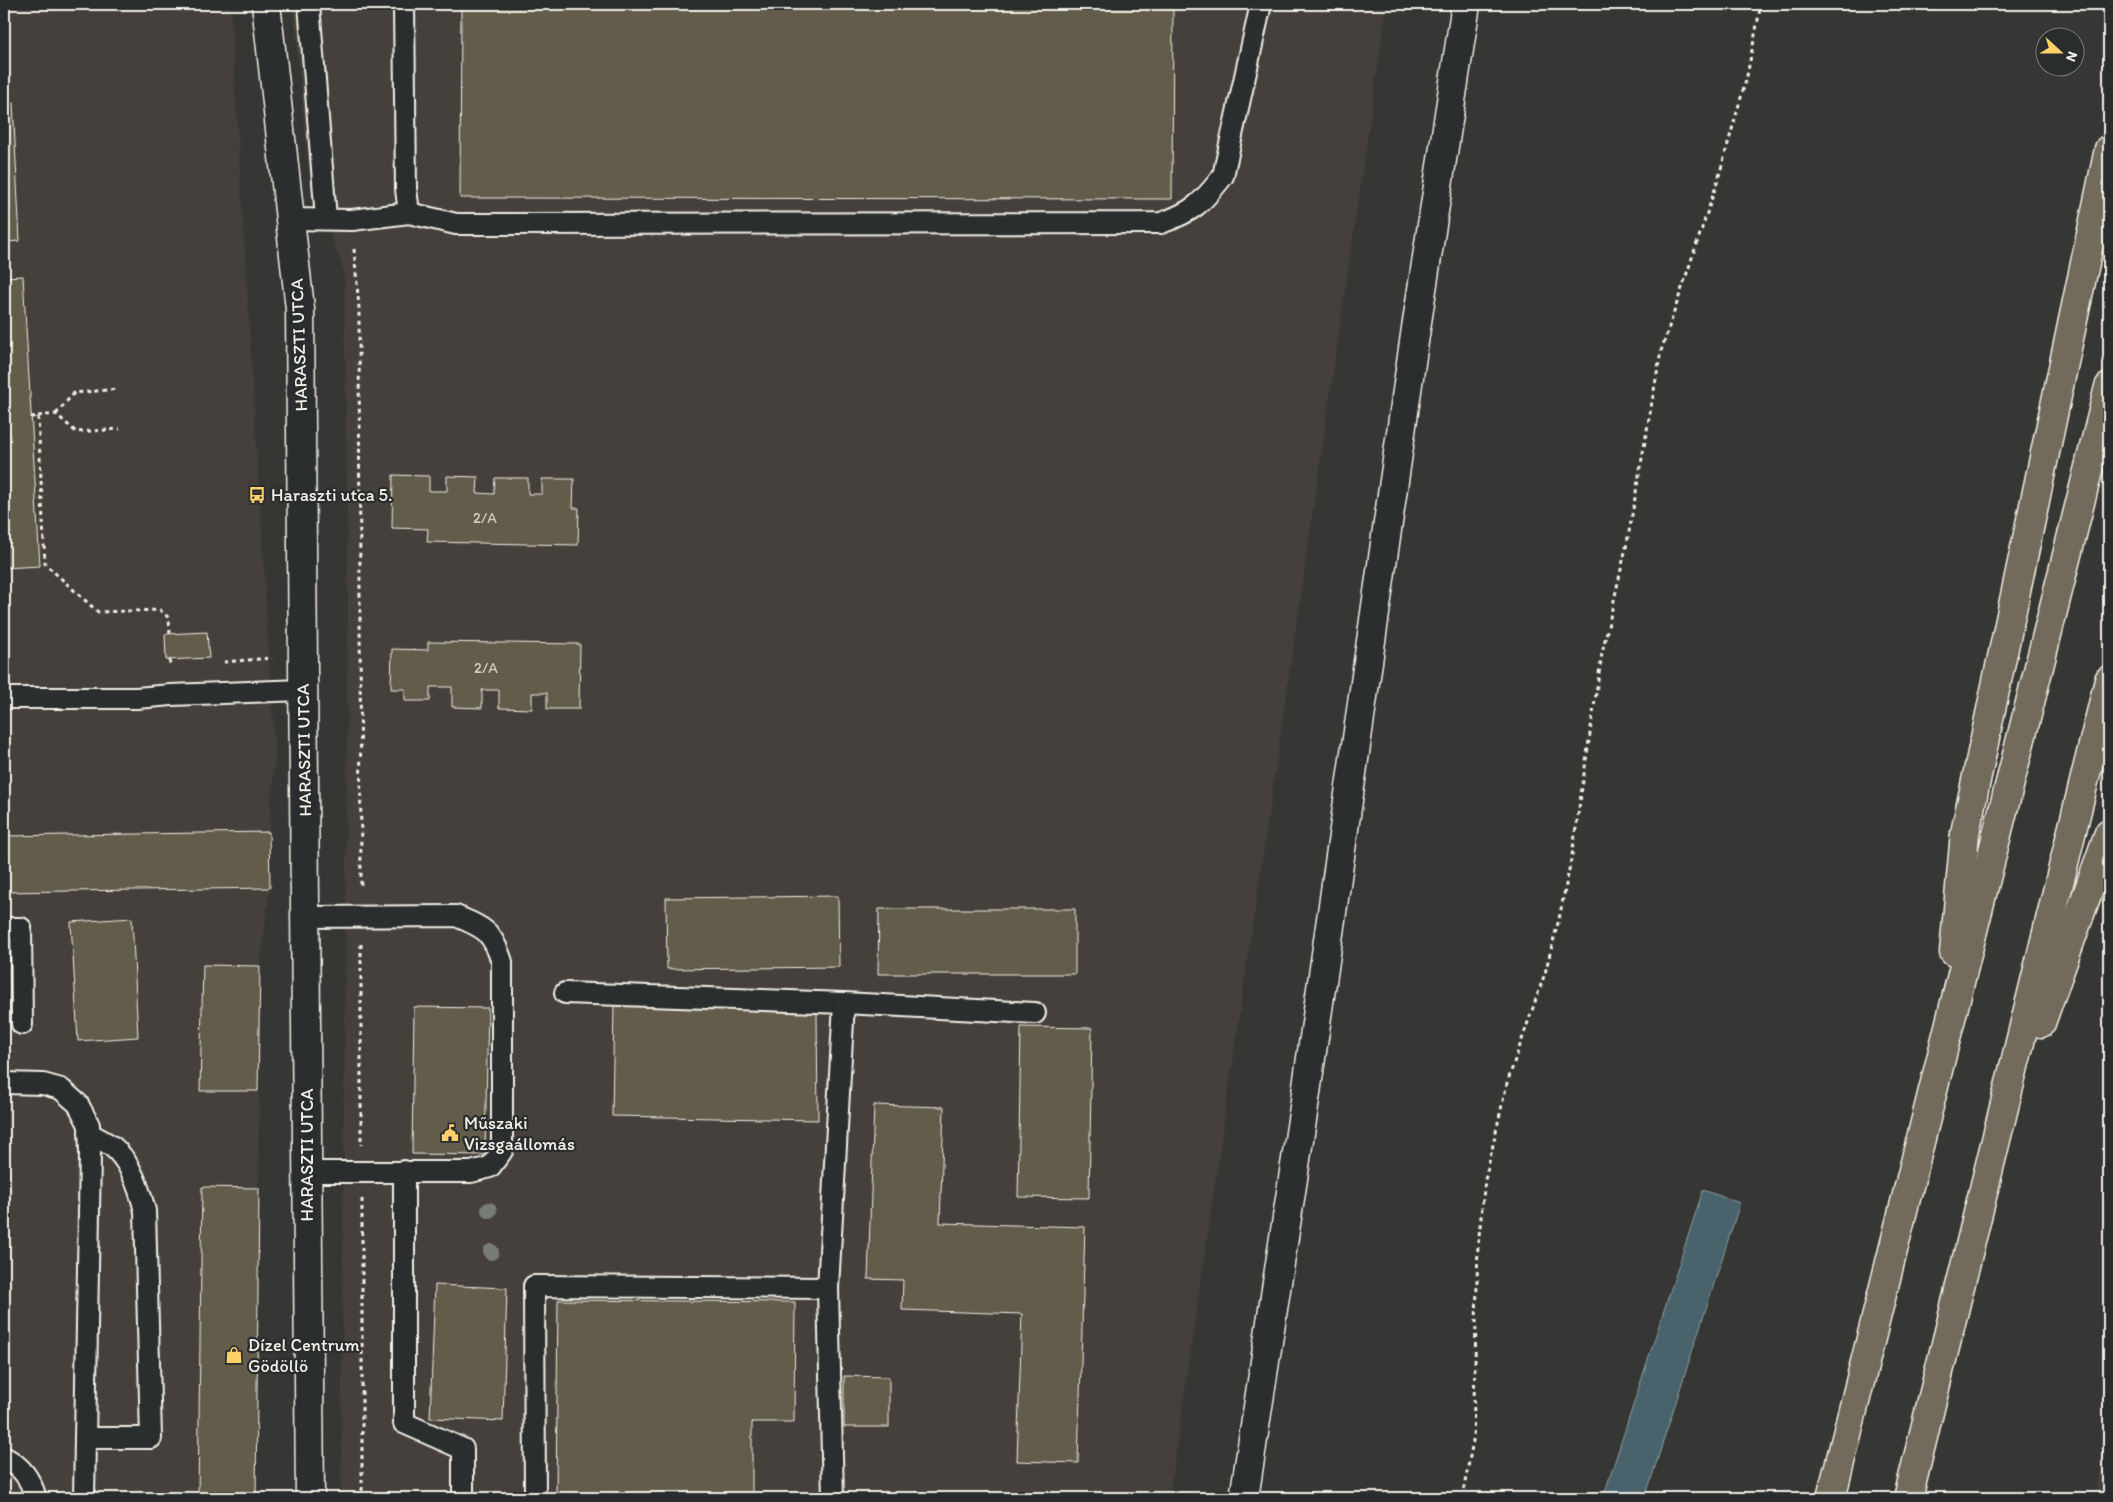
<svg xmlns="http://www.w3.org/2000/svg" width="2113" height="1502" font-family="Itim,sans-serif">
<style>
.built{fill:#44413b}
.water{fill:#48636c;stroke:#8d9c9e}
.building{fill:#645b4c;stroke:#f4f1e8}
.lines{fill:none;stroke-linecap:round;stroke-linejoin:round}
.lane-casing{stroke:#f4f1e8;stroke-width:24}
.secondary-casing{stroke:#f4f1e8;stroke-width:31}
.highway-casing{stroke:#f4f1e8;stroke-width:31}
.path{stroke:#f4f1e8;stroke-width:3;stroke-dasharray:4 4;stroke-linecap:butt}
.lane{stroke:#2a2d2e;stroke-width:20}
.secondary{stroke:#2a2d2e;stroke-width:28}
.highway{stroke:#726b5a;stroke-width:28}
.tree{fill:#777c74}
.labels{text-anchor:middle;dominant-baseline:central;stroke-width:4.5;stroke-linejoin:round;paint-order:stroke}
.number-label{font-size:15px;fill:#d0ccc1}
.street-label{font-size:18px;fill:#f4f1e8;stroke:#2a2d2e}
.poi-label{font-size:18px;fill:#f4f1e8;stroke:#2a2d2e;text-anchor:start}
</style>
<rect width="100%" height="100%" fill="#363634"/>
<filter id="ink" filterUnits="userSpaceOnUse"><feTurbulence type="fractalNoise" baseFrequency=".02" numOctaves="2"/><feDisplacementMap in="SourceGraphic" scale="10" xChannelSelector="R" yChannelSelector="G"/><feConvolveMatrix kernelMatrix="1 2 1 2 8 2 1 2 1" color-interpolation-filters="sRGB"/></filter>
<g filter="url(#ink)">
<g class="built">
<path d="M4,4H230L275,755L269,832L270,888L260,966L256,1498H4Z"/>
<path d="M293,4H1387L1169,1498H341L348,597L344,271L309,174Z"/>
<path d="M2109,1440V1498H2093Z"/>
</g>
<path class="water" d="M1703,1190L1740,1203L1645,1498H1603Z"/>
<g class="building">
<path d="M461,4H1173L1172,199L460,198Z"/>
<path d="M13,103L20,241L4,242V104Z"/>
<path d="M23,276L40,566L4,568V277Z"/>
<path d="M393,475L429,476V491H447V476L478,477L477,493L494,494L495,478H528V494H542V479H574L573,508H579L578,545L427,542L428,529L392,528Z"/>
<path d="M207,632L209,658L166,660L165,634Z"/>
<path d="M428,642L580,644L579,709H547V693H532V709L499,708V690H482V708L452,707V687H430V701H405V689H391L392,649L428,650Z"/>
<path d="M269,832L270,888L4,892V836Z"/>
<path d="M838,896L839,967L667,969L666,898Z"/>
<path d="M879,909H1075V974H878Z"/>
<path d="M132,918L138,1037L78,1041L71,922Z"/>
<path d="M203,965L260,966L258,1091H200Z"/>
<path d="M614,1005L817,1013L818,1120L612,1116Z"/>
<path d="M414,1007L488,1008L485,1155L412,1154Z"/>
<path d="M1021,1027L1092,1028L1089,1198L1018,1197Z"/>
<path d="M874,1105L944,1107L940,1223L1085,1227L1078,1463L1017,1461L1022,1314L902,1310L903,1280L868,1279Z"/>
<path d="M202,1187L259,1188L256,1498H198Z"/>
<path d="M435,1285L507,1288L503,1421L430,1418Z"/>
<path d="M558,1300L795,1302L794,1422H752V1497L556,1495Z"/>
<path d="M844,1376L889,1377V1427H844Z"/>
</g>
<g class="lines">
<g class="lane-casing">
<g id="lane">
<path d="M309,4L326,219"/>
<path d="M404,4L406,189L409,213L456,224L1161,223C1193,212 1202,203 1223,176L1261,4"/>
<path d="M290,219L352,220L409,213"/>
<path d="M4,698H137L171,695L303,690"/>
<path d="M305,917L456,916C485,928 492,931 502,962V1151L490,1167L471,1172H307"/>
<path d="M4,928H21L22,1024"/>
<path d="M565,993L844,1003L1035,1013"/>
<path d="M4,1083L43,1084L61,1089L78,1104L89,1125L90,1154L84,1498"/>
<path d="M404,1171V1423L463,1449V1498"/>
<path d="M828,1288L833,1498"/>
<path d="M85,1438H151L145,1211C140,1191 130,1161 113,1147C106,1142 97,1138 89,1133"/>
<path d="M4,1457C22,1467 30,1478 36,1498"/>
<path d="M535,1498L534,1286L828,1288L844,1003"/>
</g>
</g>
<g class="secondary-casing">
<g id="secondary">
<path d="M266,4L300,309L310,1498"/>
<path d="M1244,1498L1304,1107L1415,335L1466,4"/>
</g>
</g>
<g class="highway-casing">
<g id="highway">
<path d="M1954,952L1965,833L2109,149"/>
<path d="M2041,1023L2109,833"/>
<path d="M1831,1498C1926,1128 2017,757 2109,387"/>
<path d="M1908,1498L2109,680"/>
</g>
</g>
<g class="path">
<path d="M354,249L359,308L361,888"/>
<path d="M56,414L74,393L118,389"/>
<path d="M38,416L56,414L76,432L120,429"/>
<path d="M31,417L38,416L45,564L98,612L160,610L169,618L170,634"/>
<path d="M170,660V666H172"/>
<path d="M224,662L272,658"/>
<path d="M361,944V1145"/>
<path d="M362,1199V1498"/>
<path d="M1462,1498L1473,1441L1478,1245L1485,1180L1507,1083L1545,973L1559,919L1572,855L1602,653L1627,543L1661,351L1717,183L1747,76L1761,4"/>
</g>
<use href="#lane" class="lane"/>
<use href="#secondary" class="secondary"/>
<use href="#highway" class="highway"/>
</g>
<g class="tree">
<circle cx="489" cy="1210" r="8"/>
<circle cx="491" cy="1252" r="8"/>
</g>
</g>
<defs>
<g id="bus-bare" transform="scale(1.35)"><path d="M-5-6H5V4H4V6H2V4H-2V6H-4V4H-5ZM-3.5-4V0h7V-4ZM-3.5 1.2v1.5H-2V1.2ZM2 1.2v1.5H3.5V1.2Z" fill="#ffd166" stroke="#2a2d2e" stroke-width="2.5" paint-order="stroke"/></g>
<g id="civic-bare" transform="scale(1.35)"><path d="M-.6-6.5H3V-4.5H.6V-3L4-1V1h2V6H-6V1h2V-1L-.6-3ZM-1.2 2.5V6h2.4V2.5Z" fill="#ffd166" stroke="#2a2d2e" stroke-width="2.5" paint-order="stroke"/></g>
<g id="shop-bare" transform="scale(1.35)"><path d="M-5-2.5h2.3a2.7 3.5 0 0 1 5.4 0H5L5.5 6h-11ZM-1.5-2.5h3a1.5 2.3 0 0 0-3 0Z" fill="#ffd166" stroke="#2a2d2e" stroke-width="2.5" paint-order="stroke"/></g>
</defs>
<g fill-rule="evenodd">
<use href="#bus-bare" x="257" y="495"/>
<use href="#civic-bare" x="450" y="1133"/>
<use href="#shop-bare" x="234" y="1355"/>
</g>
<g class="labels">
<g class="number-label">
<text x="485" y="518">2/A</text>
<text x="486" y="668">2/A</text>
</g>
<g class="street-label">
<text transform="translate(299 345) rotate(-92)">HARASZTI UTCA</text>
<text transform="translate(304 750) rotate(-91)">HARASZTI UTCA</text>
<text transform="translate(307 1155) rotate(-90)">HARASZTI UTCA</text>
</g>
<g class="poi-label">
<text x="271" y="495">Haraszti utca 5.</text>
<text x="464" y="1123">Műszaki<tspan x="464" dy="21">Vizsgaállomás</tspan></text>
<text x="248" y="1345">Dízel Centrum<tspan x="248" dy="21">Gödöllö</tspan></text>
</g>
</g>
<rect width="2113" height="1502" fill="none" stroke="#2a2d2e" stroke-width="20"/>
<rect x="10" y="10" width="2093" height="1482" fill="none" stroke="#f4f1e8" stroke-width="2" filter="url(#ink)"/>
<g transform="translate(2060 52) rotate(111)"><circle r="24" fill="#2a2d2e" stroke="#7b7b78"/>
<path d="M0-4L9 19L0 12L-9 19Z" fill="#ffd166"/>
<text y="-8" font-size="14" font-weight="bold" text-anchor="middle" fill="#f4f1e8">N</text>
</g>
</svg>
